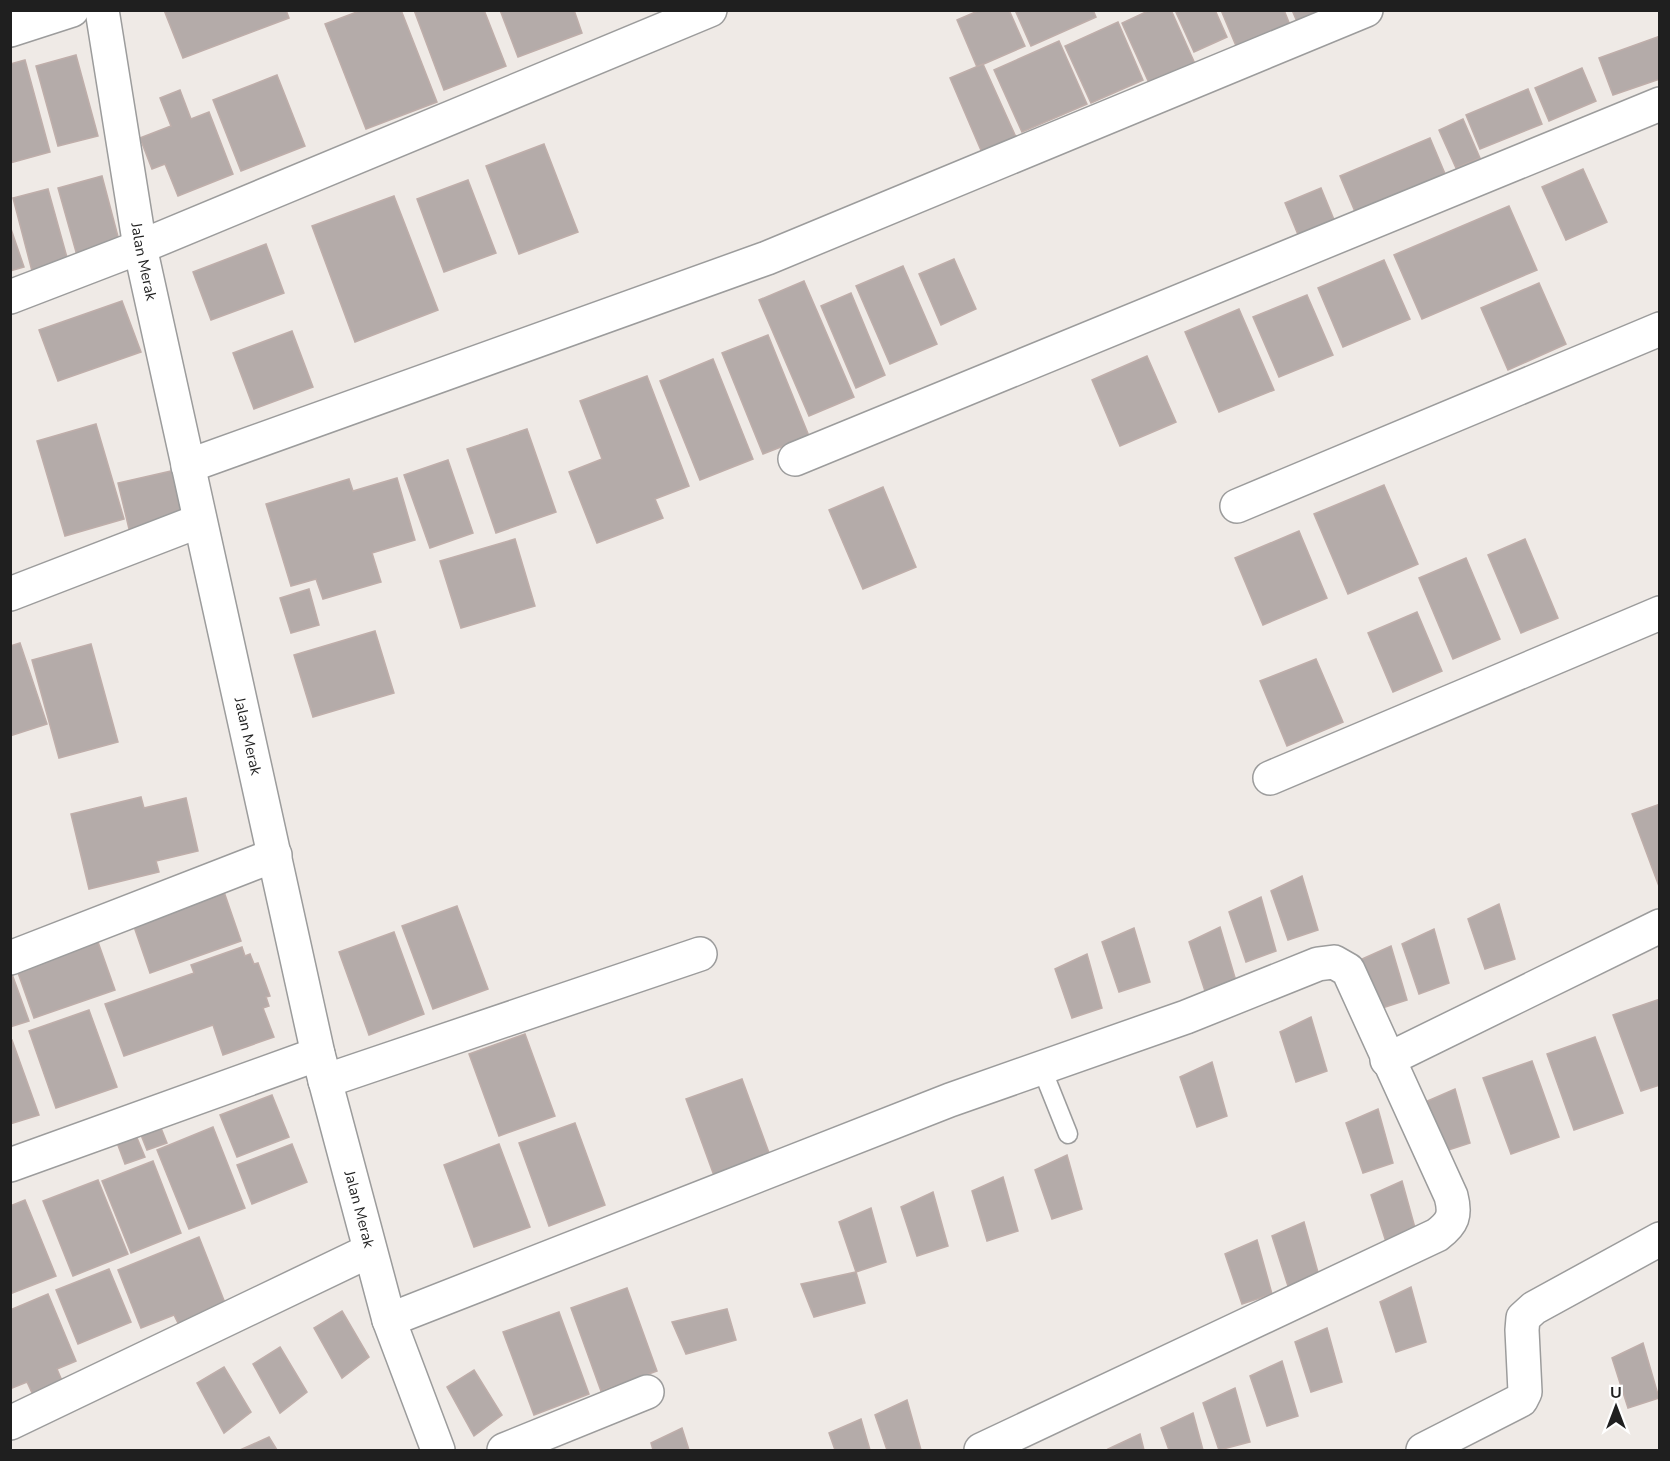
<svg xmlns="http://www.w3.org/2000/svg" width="1670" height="1461" font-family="'Nunito Sans',sans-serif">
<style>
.building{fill:#b4aba9;stroke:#bfaeaa;stroke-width:1.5}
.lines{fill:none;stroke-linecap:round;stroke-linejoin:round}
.service-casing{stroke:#9c9c9c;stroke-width:21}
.minor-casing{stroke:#9c9c9c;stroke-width:36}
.service{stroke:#fff;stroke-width:18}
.minor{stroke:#fff;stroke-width:33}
.labels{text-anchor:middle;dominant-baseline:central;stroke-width:6;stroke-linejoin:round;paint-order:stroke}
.street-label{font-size:15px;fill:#1f1f1f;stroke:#fff}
</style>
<rect width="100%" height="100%" fill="#efeae6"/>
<g class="building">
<path d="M164,10H286L289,18L183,58Z"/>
<path d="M362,10H401L437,102L366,129L325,24Z"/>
<path d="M414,10H484L506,66L444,90Z"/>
<path d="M500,10H574L582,33L518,57Z"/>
<path d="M980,10H1009L1025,46L977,67L957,20Z"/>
<path d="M1015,10H1093L1096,17L1031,46Z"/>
<path d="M1150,10H1171L1196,66L1150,85L1122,23Z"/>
<path d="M1175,10H1215L1227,37L1194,52Z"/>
<path d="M1221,10H1284L1292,30L1239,53Z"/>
<path d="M1292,10H1329L1298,24Z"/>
<path d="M1118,22L1143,80L1091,103L1065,46Z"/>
<path d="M1660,36V79L1613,95L1599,58Z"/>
<path d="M1059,41L1087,104L1022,132L994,70Z"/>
<path d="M76,55L98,136L58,146L36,66Z"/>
<path d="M25,60L50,152L10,163V64Z"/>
<path d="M983,64L1020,146L986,162L950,78Z"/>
<path d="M1582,68L1596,101L1549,121L1535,88Z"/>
<path d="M277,75L305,146L241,171L213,100Z"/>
<path d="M1528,89L1542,124L1480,149L1466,115Z"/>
<path d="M180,90L191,119L209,112L233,174L178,196L165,164L152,169L140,138L171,126L160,98Z"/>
<path d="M1463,119L1480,158L1456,168L1439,130Z"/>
<path d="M1430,138L1446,176L1356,214L1340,176Z"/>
<path d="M544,144L578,232L519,254L486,166Z"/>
<path d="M1583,169L1607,222L1566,240L1542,187Z"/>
<path d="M102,176L121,248L78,259L58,188Z"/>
<path d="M468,180L496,253L444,272L417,199Z"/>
<path d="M1321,188L1335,222L1299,237L1285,203Z"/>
<path d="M48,189L68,261L32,271L13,198Z"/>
<path d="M394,196L438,310L355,342L312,226Z"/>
<path d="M1509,206L1537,270L1422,319L1394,255Z"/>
<path d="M10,226L24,267L10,271Z"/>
<path d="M266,244L284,293L211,320L193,272Z"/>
<path d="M954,259L976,309L941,325L919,274Z"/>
<path d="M1384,260L1410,319L1343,347L1318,288Z"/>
<path d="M903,266L937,344L890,364L856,286Z"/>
<path d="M804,281L854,397L809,416L759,300Z"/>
<path d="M1539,283L1566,344L1508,370L1481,308Z"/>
<path d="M851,293L885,375L856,388L821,306Z"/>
<path d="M1307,295L1333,355L1279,377L1253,317Z"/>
<path d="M122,301L141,352L58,381L39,330Z"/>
<path d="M1239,309L1274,390L1219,412L1185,332Z"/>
<path d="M292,331L313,387L254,409L233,353Z"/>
<path d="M768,335L809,436L763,454L722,353Z"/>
<path d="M1147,356L1176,422L1120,446L1092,380Z"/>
<path d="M713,359L753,459L700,480L660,381Z"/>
<path d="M647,376L689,486L655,499L663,518L597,543L569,472L602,459L580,401Z"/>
<path d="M96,424L124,519L65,536L37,441Z"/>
<path d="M527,429L556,512L496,533L467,449Z"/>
<path d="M448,460L473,533L430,548L404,475Z"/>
<path d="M180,469L191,519L130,533L118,483Z"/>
<path d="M397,478L415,540L372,553L381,582L323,599L316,579L291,586L266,504L349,479L353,491Z"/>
<path d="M1384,485L1418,564L1348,594L1314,514Z"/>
<path d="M883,487L916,567L863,589L829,510Z"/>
<path d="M1299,531L1327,598L1263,625L1235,558Z"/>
<path d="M515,539L535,606L461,628L440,561Z"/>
<path d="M1525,539L1558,618L1521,633L1488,555Z"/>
<path d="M1466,558L1500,639L1453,659L1419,578Z"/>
<path d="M309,589L319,625L291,633L280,598Z"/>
<path d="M1417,612L1442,671L1393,692L1368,633Z"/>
<path d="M375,631L394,693L313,717L294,655Z"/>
<path d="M20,643L47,724L10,736V646Z"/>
<path d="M91,644L118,742L59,758L32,660Z"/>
<path d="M1316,659L1343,722L1287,746L1260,681Z"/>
<path d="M141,797L144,808L186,798L198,851L156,861L159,872L89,889L71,814Z"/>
<path d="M1660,804V889L1632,814Z"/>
<path d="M1302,876L1318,930L1288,940L1271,891Z"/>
<path d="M222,886L241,941L150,973L131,918Z"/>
<path d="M1261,897L1276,951L1246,962L1229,912Z"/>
<path d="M1499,904L1515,959L1485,969L1468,919Z"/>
<path d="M457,906L488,989L433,1009L402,926Z"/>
<path d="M1220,927L1236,981L1205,991L1189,942Z"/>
<path d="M1134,928L1150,982L1119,992L1102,942Z"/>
<path d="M1434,929L1449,983L1419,994L1402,944Z"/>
<path d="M394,932L424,1014L369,1035L339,952Z"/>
<path d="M98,942L115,990L34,1018L17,970Z"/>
<path d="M1391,946L1407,1000L1376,1010L1360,960Z"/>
<path d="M242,947L245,956L250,954L254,964L258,963L270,996L266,997L269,1006L263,1008L274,1037L223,1055L213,1025L124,1056L105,1004L194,973L191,965Z"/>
<path d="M1087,954L1102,1008L1072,1018L1055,969Z"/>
<path d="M12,974L29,1021L10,1027V975Z"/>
<path d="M1660,999V1085L1641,1091L1613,1015Z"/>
<path d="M89,1010L117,1087L56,1108L29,1031Z"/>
<path d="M1311,1017L1327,1071L1296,1082L1280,1032Z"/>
<path d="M525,1034L555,1116L499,1136L469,1054Z"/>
<path d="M1595,1037L1623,1113L1574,1130L1547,1054Z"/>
<path d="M12,1040L39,1115L10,1124V1041Z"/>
<path d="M1532,1061L1559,1137L1511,1154L1483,1078Z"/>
<path d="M1212,1062L1227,1116L1197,1127L1180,1077Z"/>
<path d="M742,1079L772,1161L716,1181L686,1099Z"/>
<path d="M1455,1089L1470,1143L1439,1153L1423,1103Z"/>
<path d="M272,1095L289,1137L237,1157L220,1115Z"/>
<path d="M1378,1109L1393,1163L1363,1173L1346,1123Z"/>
<path d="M159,1123L167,1143L147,1150L139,1130Z"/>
<path d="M575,1123L605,1205L549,1226L519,1143Z"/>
<path d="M213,1127L245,1208L189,1229L157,1150Z"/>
<path d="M135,1133L145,1157L125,1164L116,1140Z"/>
<path d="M292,1144L307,1182L252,1204L237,1165Z"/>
<path d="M499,1144L530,1227L474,1247L444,1165Z"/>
<path d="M1067,1155L1082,1209L1052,1219L1035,1170Z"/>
<path d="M153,1161L181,1233L131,1253L102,1181Z"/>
<path d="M1003,1177L1018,1231L987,1241L972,1191Z"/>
<path d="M98,1180L128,1254L73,1276L43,1201Z"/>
<path d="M1402,1181L1417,1235L1387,1245L1371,1195Z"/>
<path d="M933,1192L948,1246L917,1256L901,1207Z"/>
<path d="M25,1200L56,1276L10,1294V1206Z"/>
<path d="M871,1208L886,1262L856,1272L839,1222Z"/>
<path d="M1304,1222L1319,1276L1288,1286L1272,1236Z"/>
<path d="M199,1237L227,1308L180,1327L174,1315L141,1328L118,1270Z"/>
<path d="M1257,1240L1272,1294L1242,1304L1225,1254Z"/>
<path d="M109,1269L131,1322L78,1344L56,1290Z"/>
<path d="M856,1272L865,1303L814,1317L801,1284Z"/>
<path d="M1411,1287L1426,1342L1396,1352L1380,1302Z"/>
<path d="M627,1288L657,1371L601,1391L571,1308Z"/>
<path d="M48,1294L76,1361L57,1369L63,1383L33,1395L27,1382L10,1389V1310Z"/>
<path d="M727,1309L736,1340L686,1354L672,1322Z"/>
<path d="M342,1311L369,1357L342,1378L314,1328Z"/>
<path d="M559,1312L589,1394L534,1415L503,1332Z"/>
<path d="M1327,1328L1342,1382L1311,1392L1295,1342Z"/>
<path d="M1643,1343L1659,1398L1628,1408L1612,1358Z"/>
<path d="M280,1347L307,1392L280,1413L253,1364Z"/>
<path d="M1282,1361L1298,1416L1267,1426L1250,1376Z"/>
<path d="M224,1367L251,1412L224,1433L197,1383Z"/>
<path d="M474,1370L502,1415L474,1436L447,1387Z"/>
<path d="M1235,1388L1250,1442L1219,1450L1203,1403Z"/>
<path d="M907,1400L921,1450H887L875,1415Z"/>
<path d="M1193,1413L1203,1450H1169L1161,1428Z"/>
<path d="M861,1419L870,1450H835L829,1433Z"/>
<path d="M682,1428L689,1450H653L651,1443Z"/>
<path d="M1140,1434L1144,1450H1109L1108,1449Z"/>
<path d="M269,1437L277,1450H240Z"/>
</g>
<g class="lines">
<g class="service-casing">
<path id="service" d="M1042,1069L1068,1134"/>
</g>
<g class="minor-casing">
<g id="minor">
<path id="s1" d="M102,10L140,247L318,1054L389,1320L438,1450"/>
<path d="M10,30L72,10"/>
<path d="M10,297L140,247L710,10"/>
<path d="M795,459L1660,104"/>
<path d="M188,466L767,258L1366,10"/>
<path d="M1237,506L1660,329"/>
<path d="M10,594L199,521"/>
<path d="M1270,778L1660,613"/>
<path d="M10,958L275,855"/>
<path d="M1387,1060L1660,926"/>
<path d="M325,1081L700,954"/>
<path d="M10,1165L318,1054"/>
<path d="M389,1320L950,1100L1186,1017L1318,964L1334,962L1348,970L1451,1196C1456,1215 1453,1223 1437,1235L981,1450"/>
<path d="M10,1423L369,1251"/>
<path d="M504,1450L647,1392"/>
<path d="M1423,1450L1521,1400L1525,1392L1522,1330L1523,1318L1534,1308L1660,1239"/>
</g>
</g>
<use href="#service" class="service"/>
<use href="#minor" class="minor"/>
</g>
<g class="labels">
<g class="street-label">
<text stroke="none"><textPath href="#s1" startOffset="255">Jalan Merak</textPath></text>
<text stroke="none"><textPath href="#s1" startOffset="741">Jalan Merak</textPath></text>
<text stroke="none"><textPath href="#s1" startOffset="1227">Jalan Merak</textPath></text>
</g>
</g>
<rect width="1670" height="1461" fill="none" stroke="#1f1f1f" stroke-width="24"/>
<g transform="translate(1616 1407)" stroke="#ffffff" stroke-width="4.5" paint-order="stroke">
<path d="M0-4.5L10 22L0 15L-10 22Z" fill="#1f1f1f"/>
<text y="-9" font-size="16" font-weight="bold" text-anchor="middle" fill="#1f1f1f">U</text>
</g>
</svg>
